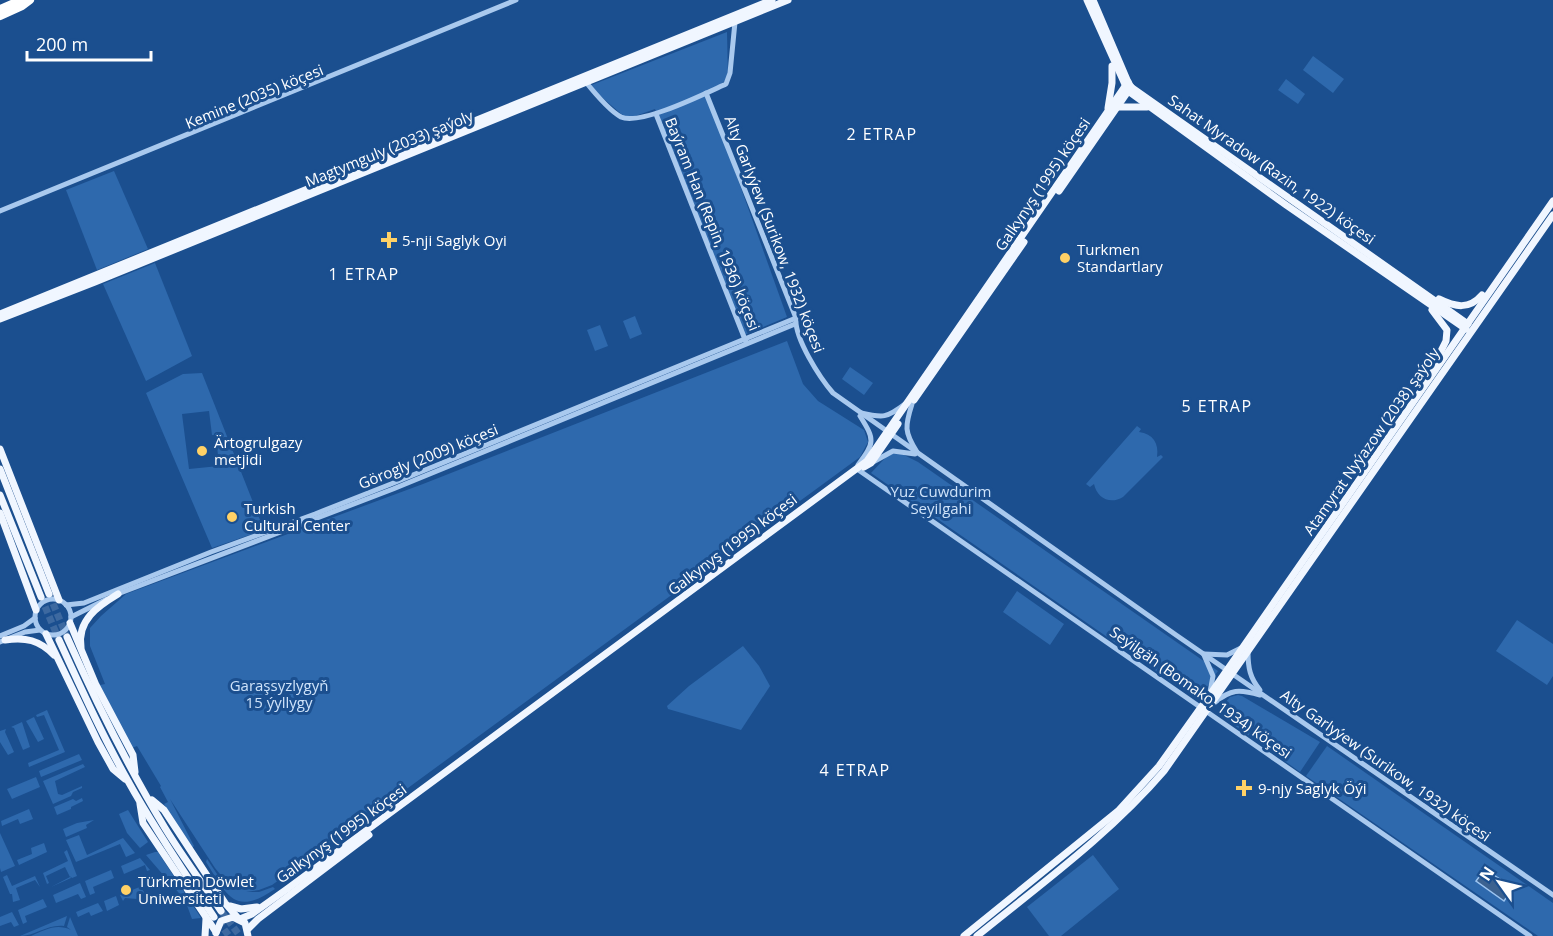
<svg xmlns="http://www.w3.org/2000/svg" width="1553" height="936" font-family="'Open Sans',sans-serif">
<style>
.green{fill:#2e69ad;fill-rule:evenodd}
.water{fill:#3c6290;stroke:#9cc4f0;stroke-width:1.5}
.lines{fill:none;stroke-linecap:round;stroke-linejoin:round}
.major-tunnel{stroke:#3d69a0;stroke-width:7;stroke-dasharray:7 3.5;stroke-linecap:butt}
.minor{stroke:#a9c9ee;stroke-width:5}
.major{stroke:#f0f6ff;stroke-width:7}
.highway{stroke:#fff;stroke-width:8}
.poi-dot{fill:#ffd166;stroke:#1b4f8f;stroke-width:2}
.labels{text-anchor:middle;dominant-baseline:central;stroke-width:6;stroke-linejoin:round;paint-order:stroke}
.street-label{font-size:15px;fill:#fff;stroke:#1b4f8f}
.poi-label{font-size:15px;fill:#fff;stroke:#1b4f8f;text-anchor:start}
.park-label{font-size:15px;fill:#cfe3fa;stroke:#1b4f8f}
.neighbourhood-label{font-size:16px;letter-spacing:1.5px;fill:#fff;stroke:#1b4f8f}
</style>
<rect width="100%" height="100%" fill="#1b4f8f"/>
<g class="green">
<path d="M727,32L728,79L707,93L787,317L744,335L655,109L627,119L589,86Z"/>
<path d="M1313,56L1344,79L1333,93L1303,70Z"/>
<path d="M1286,79L1305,94L1298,104L1278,90Z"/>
<path d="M114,171L148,249L97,270L66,190Z"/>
<path d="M155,263L192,356L146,381L103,284Z"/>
<path d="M635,316L642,334L630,339L623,321Z"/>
<path d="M600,325L608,346L595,351L587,330Z"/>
<path d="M787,341L803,384L818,401L864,430L868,442L860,457L382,807L381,804L378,806L379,809L272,885L259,890L246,892H259L273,887L275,889C234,917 227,895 206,862L207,859L219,877L229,885L215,868L170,799L194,846L192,848L164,804L168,802L160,787L161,786L137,746L132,748L100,685L105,684L90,646V628L101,616L126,594L423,484Z"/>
<path d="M850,367L873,383L864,395L842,379Z"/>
<path d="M202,373L264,530L212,548L146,393L183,374ZM209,411L212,435H216L219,466L189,469L182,414Z"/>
<path d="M1137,426L1141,429L1139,432C1153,434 1159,443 1157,457L1161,455L1163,457L1123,497C1110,505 1097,498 1094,484L1090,487L1086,484Z"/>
<path d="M898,452L918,462L1218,671L1198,700L871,473L887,456Z"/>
<path d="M1017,591L1064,624L1050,645L1003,612Z"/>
<path d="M1517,620L1553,644V676L1547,685L1496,651Z"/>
<path d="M743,646L759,666L770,686L741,730L668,709L667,706L689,686Z"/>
<path d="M1238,695L1242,696L1320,742L1300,772L1220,715L1219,710L1230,697Z"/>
<path d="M47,710L65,752L29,767L28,763L59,750L44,715L37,717L36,715Z"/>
<path d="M34,717L44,739L38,742L26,721Z"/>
<path d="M22,722L30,747L23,750L14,728L11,727Z"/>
<path d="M6,729L5,732L14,752L8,755L0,742V731Z"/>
<path d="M1327,746L1553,903V936H1538L1306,776Z"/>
<path d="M79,754L82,760L41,777L39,771Z"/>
<path d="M83,764L85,767L55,781L58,794L62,795L82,786V788L73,792L71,796L53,804L43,781Z"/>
<path d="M36,777L40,787L12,799L7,789Z"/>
<path d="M82,798L83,801L71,807V809L57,815L54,807L73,799L76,801Z"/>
<path d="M29,809L33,819L20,824L18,819L2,826L1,821Z"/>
<path d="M128,810L148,842L140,848L127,833L119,814Z"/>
<path d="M94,820L86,825L87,828L66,837L63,829L77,823Z"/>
<path d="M0,833L15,866L1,872L0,868Z"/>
<path d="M79,835L87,855L123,838L135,853L126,857L120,844L76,862L66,840Z"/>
<path d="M44,843L47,852L19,865L17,860L32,854L31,848Z"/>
<path d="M67,850L77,876L72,878L70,876L71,878L51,887L70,877L65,867L46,876L49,883L47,884L43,873L68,861L64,852Z"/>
<path d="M155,852H158L201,918L192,919L185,900L146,855Z"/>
<path d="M1093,855L1119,889L1061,936H1049L1027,907Z"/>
<path d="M140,858L150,870L147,871L145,865L124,874L121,866Z"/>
<path d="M111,870L114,878L93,887L95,893L90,895L85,881Z"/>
<path d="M7,875L12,886L35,876L40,887L35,880L16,888L20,900L13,902L12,894H10L3,877Z"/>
<path d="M80,883L86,897L81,899L78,894L56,903L53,895Z"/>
<path d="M142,886L141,888L150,900L153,898L154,900L150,903L149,900L125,898L123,901L120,895Z"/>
<path d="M116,896L119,905L107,911L104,901Z"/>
<path d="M43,899L47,907L25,916L27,922L23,924L18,910Z"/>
<path d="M98,903L103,911L91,916L89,912L78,917L76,912Z"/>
<path d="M12,912L19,925L14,927L11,922L0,926V917Z"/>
<path d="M67,916L64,926C48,924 35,936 20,936Z"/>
<path d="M70,917L78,936H31C45,930 56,923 71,930L67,927Z"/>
</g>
<path class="water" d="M1485,869L1513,888L1504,901L1476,881Z"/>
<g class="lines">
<g class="major-tunnel">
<path d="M49,594L67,637"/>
<path d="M41,597L59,640"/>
<path d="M221,911L240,936"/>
<path d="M218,921L229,936"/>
</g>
<g class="minor">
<path d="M585,81C593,91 610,111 621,117C640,126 706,93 726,84L730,73L735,22"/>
<path d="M706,93L796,318C794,338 820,378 833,393L1176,635L1553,895"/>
<path d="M656,114L746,342"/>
<path d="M0,211L516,0"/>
<path d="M912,404C905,426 904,432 917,452"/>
<path d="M861,413C883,418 887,418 905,404"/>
<path d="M873,462L893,451L915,454"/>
<path d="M858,465C875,442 875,440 860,416"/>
<path d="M857,469L1530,936"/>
<path d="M115,595L393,489L795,324"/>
<circle cx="53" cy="617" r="18"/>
<path d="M66,605L84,603L211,552L315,514L391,484L796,318"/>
<path d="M71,617L107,599"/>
<path d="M0,636L24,626L35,618"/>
<path d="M0,642L25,632L40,630"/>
<path d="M1248,652C1248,668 1250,678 1260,690"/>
<path d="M1204,654L1227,655L1241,648"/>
<path d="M1204,655L1213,676L1210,692"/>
<path d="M1214,703C1231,689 1239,689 1260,695"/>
</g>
<g class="major">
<path d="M1087,0L1128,91L1286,205L1466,329"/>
<path d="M1093,0L1128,82L1131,87L1468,324"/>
<path d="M1118,107H1147"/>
<path d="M1108,108L1112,83V66"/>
<path d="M1059,191L1131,87"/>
<path d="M1439,299C1455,307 1469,310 1482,295"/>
<path d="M0,314L772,0"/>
<path d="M0,319L95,282L788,0"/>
<path d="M1431,371L1446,341L1447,330L1432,310"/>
<path d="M914,400L1024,242"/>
<path d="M0,449L59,600"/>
<path d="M864,467L871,463L898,424"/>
<path d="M0,469L49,594"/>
<path d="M0,495L41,597"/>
<path d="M0,513L36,610"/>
<path d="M70,623L96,685L133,755L135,772"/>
<path d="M46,634L98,742L113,769L125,779"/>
<path d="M67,637C96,702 128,767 165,828C182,856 203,884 221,911"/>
<path d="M5,640C26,637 39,640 54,655"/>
<path d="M59,640C81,688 102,735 128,781C154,828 184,872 214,917"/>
<path d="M81,647C77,620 98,606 118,594"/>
<path d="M152,800L164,810L225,903L238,918"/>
<path d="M140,804L143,823L216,932"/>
<path d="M230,906L241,909L257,907"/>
<path d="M240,919L252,914L287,889L867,461L1128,82"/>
<path d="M248,929L258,919L369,835"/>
<path d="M216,933L221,921L233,917L245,923L248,936"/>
<path d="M205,936L206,919"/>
<path d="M964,936L1118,811L1159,766L1209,696L1553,201"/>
<path d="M977,936C1041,884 1110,834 1164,771L1553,215"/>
</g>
<g class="highway">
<path d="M0,9L21,0"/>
<path d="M0,16L22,6L30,0"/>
</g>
</g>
<g class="poi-dot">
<path d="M386 231h6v6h6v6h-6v6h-6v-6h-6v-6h6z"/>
<circle cx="1065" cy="258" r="6"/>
<circle cx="202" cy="451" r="6"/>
<circle cx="232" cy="517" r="6"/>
<path d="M1241 779h6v6h6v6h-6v6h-6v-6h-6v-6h6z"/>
<circle cx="126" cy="890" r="6"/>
</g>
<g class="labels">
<g class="street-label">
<text transform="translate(254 96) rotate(-22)">Kemine (2035) köçesi</text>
<text transform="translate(389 148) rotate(-22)">Magtymguly (2033) şaýoly</text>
<text transform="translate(1272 169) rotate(35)">Sahat Myradow (Razin, 1922) köçesi</text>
<text transform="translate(1042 184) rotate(-56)">Galkynyş (1995) köçesi</text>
<text transform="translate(713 224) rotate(68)">Baýram Han (Repin, 1936) köçesi</text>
<text transform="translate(775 234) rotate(69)">Alty Garlyýew (Surikow, 1932) köçesi</text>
<text transform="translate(1371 441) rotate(-55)">Atamyrat Nyýazow (2038) şaýoly</text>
<text transform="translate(428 456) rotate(-22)">Görogly (2009) köçesi</text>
<text transform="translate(732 544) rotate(-37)">Galkynyş (1995) köçesi</text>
<text transform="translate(1201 692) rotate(35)">Seýilgäh (Bomako, 1934) köçesi</text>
<text transform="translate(1386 765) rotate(35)">Alty Garlyýew (Surikow, 1932) köçesi</text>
<text transform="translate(341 833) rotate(-36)">Galkynyş (1995) köçesi</text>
</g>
<g class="poi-label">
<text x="402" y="240">5-nji Saglyk Oyi</text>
<text x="1077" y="249">Turkmen<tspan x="1077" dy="17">Standartlary</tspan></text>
<text x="214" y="442">Ärtogrulgazy<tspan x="214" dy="17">metjidi</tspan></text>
<text x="244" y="508">Turkish<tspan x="244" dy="17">Cultural Center</tspan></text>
<text x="1258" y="788">9-njy Saglyk Öýi</text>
<text x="138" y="881">Türkmen Döwlet<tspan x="138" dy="17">Uniwersiteti</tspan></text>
</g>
<g class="park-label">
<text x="941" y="491">Yuz Cuwdurim<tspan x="941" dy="17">Seyilgahi</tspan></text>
<text x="279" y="685">Garaşsyzlygyň<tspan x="279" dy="17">15 ýyllygy</tspan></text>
</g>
<g class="neighbourhood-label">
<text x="882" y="134">2 ETRAP</text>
<text x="364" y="274">1 ETRAP</text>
<text x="1217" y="406">5 ETRAP</text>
<text x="855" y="770">4 ETRAP</text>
</g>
</g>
<g transform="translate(1499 882) rotate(304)" stroke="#1b4f8f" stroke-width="4.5" paint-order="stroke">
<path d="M0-4.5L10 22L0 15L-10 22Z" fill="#ffffff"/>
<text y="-9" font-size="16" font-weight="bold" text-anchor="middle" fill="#ffffff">N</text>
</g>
<path d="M27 51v9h124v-9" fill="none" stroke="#ffffff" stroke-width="3"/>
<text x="36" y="51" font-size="18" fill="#ffffff" stroke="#1b4f8f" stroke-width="4.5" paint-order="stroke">200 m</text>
</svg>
